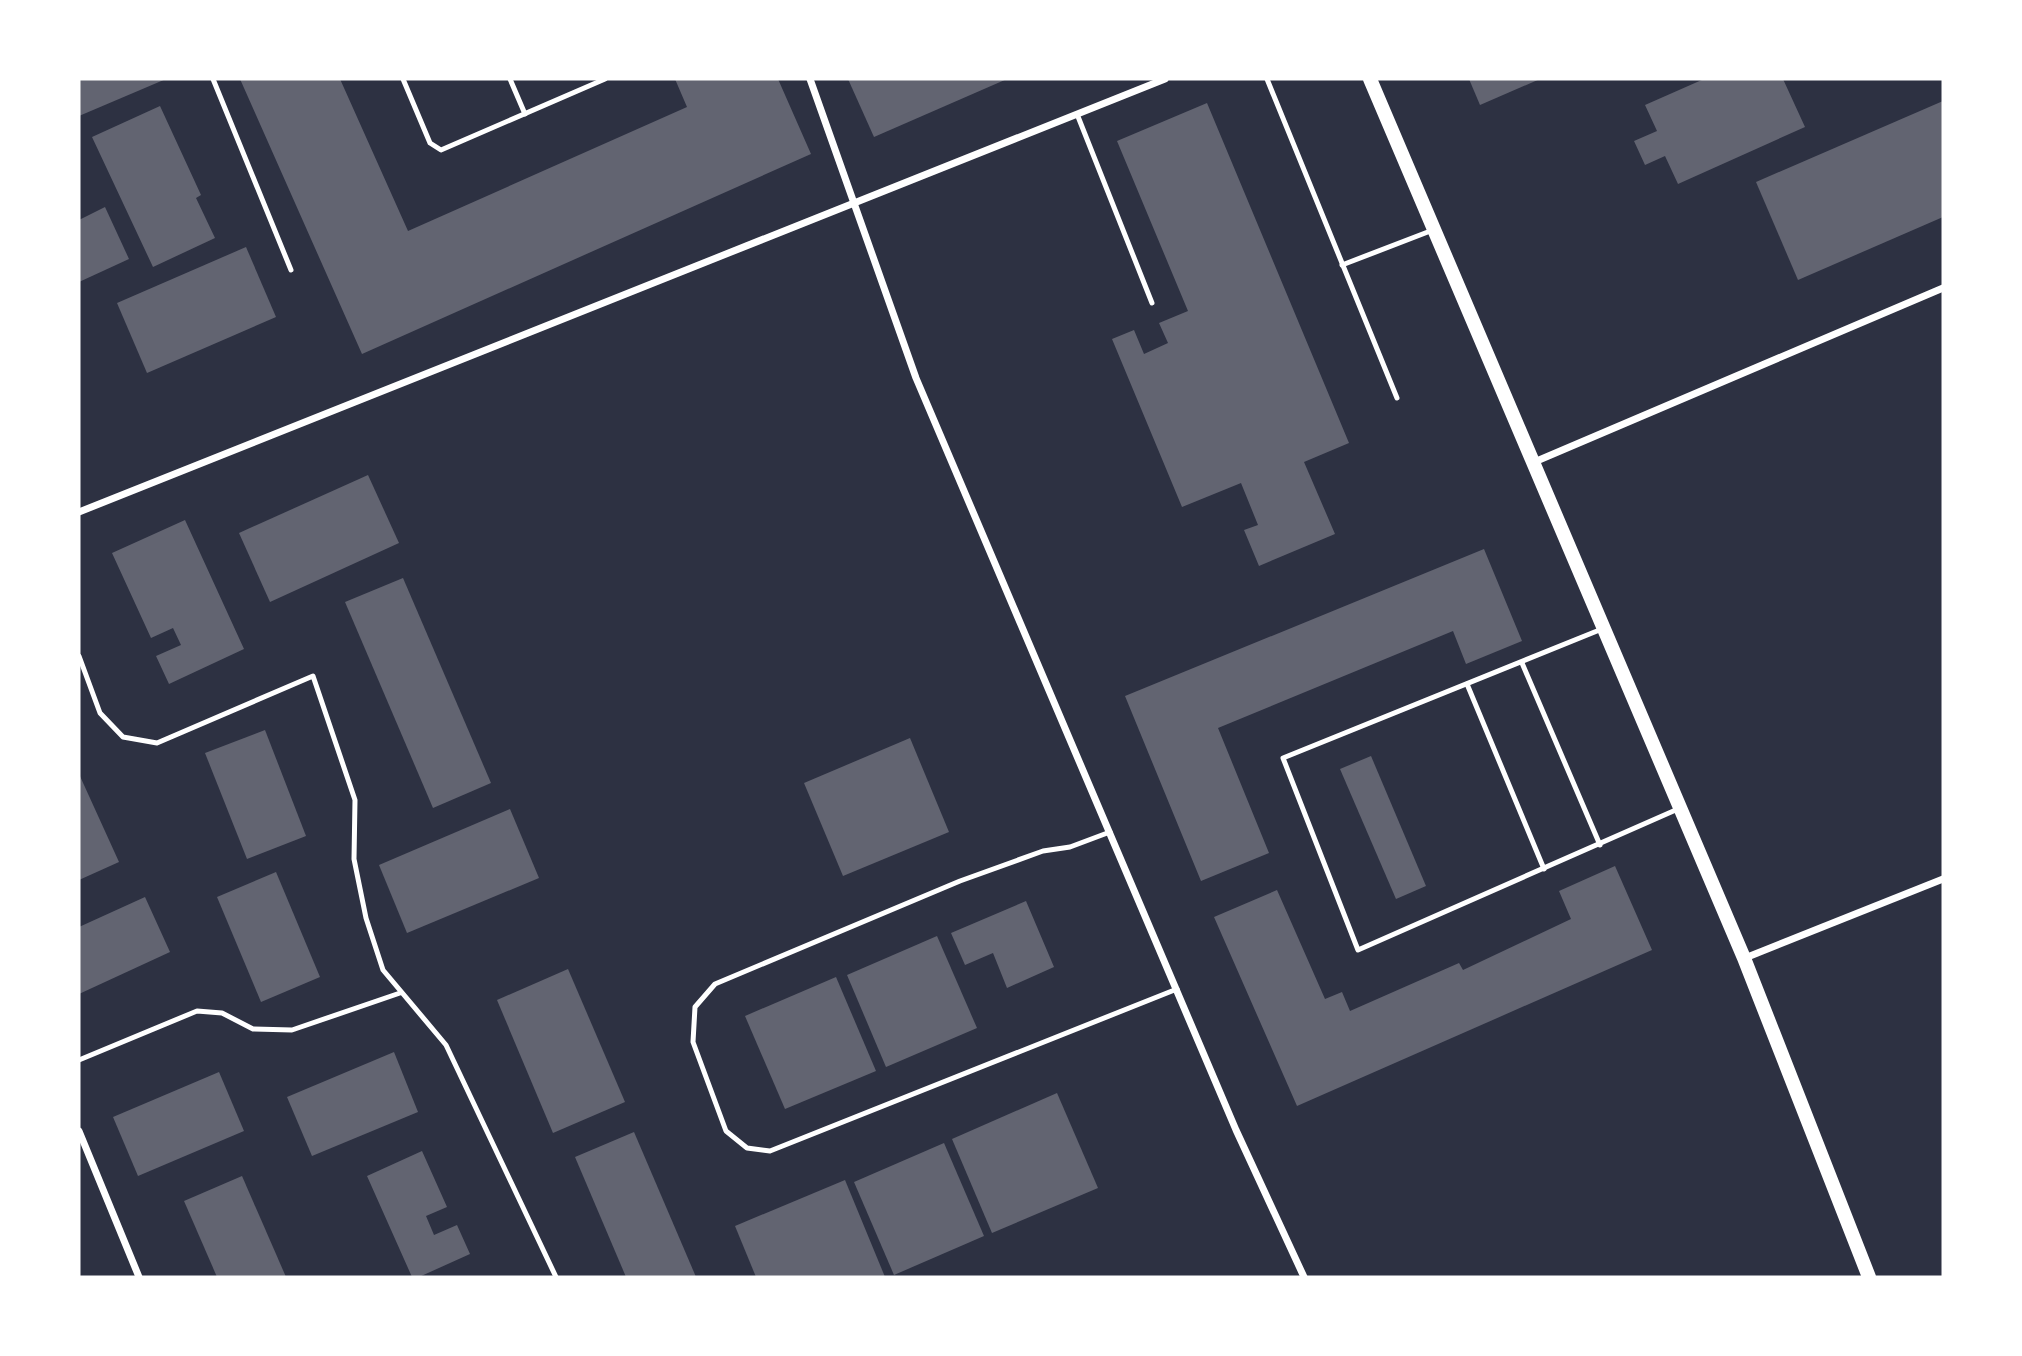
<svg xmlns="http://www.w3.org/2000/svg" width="2022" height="1356" font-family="'Times New Roman',serif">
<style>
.building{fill:#626471}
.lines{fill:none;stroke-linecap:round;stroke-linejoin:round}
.service{stroke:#fff;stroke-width:5}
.minor{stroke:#fff;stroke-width:7}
.secondary{stroke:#fff;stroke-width:14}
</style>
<rect width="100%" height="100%" fill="#2d3142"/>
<g class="building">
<path d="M79,79H166L79,116Z"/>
<path d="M240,79H340L408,231L687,107L675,79H778L811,154L362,354Z"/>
<path d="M848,79H1007L874,137Z"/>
<path d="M1469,79H1540L1480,105Z"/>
<path d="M1704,79H1783L1805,127L1678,184L1665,156L1645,165L1634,141L1657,131L1645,105Z"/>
<path d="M1943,101V217L1798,280L1756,182Z"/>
<path d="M1207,103L1349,443L1304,462L1335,534L1259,566L1244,530L1258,525L1241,483L1182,507L1112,339L1134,330L1144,354L1168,343L1159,323L1188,311L1117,141Z"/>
<path d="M160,106L201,195L196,198L215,238L153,267L92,137Z"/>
<path d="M105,207L129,259L79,282V220Z"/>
<path d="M246,247L276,317L147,373L117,303Z"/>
<path d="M368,475L399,543L270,602L239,533Z"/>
<path d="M185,520L244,649L169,684L156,656L181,645L173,628L151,638L112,553Z"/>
<path d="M1484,549L1522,641L1466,664L1453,631L1218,728L1269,853L1201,881L1125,696Z"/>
<path d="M403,578L491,783L433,808L345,602Z"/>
<path d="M265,730L306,836L247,859L205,753Z"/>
<path d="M910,738L949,832L843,876L804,783Z"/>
<path d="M1371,756L1426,886L1396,899L1340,769Z"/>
<path d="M79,774L119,862L79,880Z"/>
<path d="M510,809L539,878L407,933L379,865Z"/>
<path d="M1615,866L1652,950L1297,1106L1214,917L1277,890L1325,999L1342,992L1350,1011L1459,963L1463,970L1571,919L1559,891Z"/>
<path d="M276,872L320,977L261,1002L217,897Z"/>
<path d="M145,897L170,952L79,994V927Z"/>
<path d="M1026,901L1054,967L1007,988L993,953L965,965L951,933Z"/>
<path d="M937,936L977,1028L886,1067L847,975Z"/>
<path d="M568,969L625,1102L553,1133L497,1000Z"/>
<path d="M836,977L876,1071L785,1109L745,1016Z"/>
<path d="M394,1052L418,1112L312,1156L287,1097Z"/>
<path d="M219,1072L244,1131L138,1176L113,1117Z"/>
<path d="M1057,1093L1098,1188L992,1233L952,1139Z"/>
<path d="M634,1132L696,1277H626L575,1157Z"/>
<path d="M944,1143L984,1236L894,1275L854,1182Z"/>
<path d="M422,1151L447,1207L426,1216L434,1235L457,1225L470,1254L419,1277H412L367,1176Z"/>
<path d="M242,1176L286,1277H217L184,1201Z"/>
<path d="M845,1180L885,1277H756L735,1226Z"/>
</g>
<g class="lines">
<g class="service">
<path d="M213,79L291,270"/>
<path d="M403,79L430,143L441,150L605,79"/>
<path d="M510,79L525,114"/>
<path d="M1267,79L1397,398"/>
<path d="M1077,114L1152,303"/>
<path d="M1342,265L1433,230"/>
<path d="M1602,629L1283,758L1358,950L1678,809"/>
<path d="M79,656L100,713L123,737L157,743L313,676L355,800L354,859L366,918L383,970L446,1045L556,1277"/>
<path d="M1522,663L1600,845"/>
<path d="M1467,684L1544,869"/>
<path d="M1110,832L1070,847L1043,851L960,881L715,984L695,1007L693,1042L726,1131L747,1148L770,1151L1177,989"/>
<path d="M79,1060L197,1011L222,1013L253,1029L292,1030L400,993"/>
</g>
<g class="minor">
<path d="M810,79L916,378L1236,1130L1304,1277"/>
<path d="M1532,463L1943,288"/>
<path d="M79,512L1165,79"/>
<path d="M1745,958L1943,879"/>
<path d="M79,1131L139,1277"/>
</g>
<path class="secondary" d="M1370,79L1744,958L1869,1277"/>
</g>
<rect width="2022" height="1356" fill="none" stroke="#ffffff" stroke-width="161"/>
</svg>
